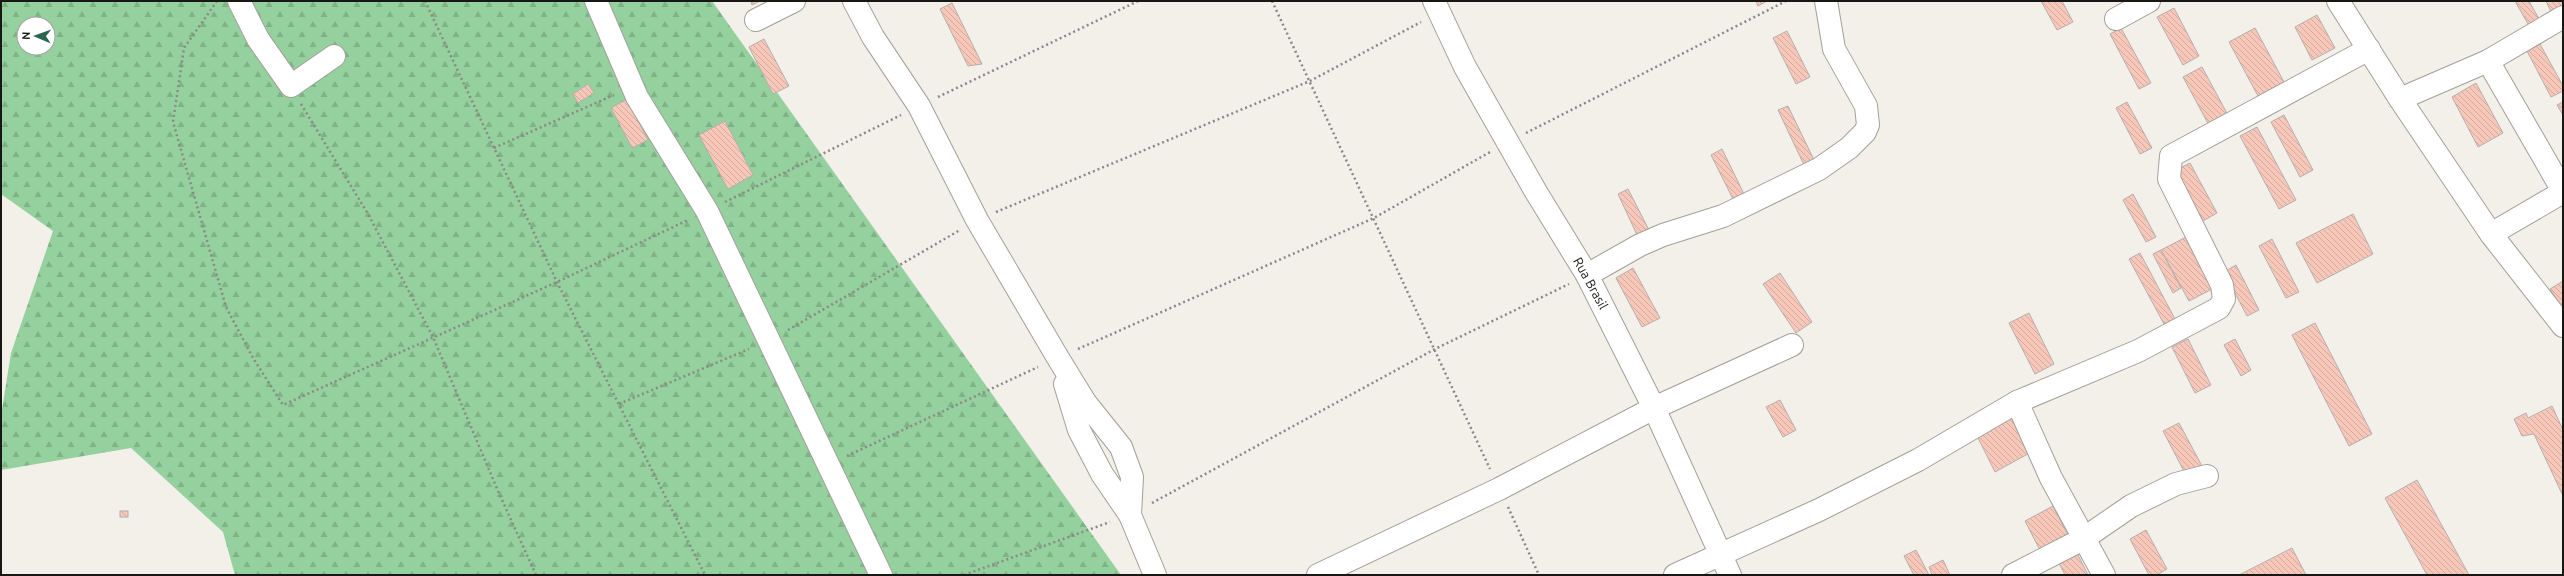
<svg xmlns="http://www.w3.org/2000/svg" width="2564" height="576" font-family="Ubuntu,sans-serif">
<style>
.forest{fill:url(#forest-firs);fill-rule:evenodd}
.building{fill:url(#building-back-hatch);stroke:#b6aeac}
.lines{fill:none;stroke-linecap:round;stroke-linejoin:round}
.minor-casing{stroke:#a3a099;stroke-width:24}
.path{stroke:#8b8984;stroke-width:2.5;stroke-dasharray:2 3;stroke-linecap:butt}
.minor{stroke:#fff;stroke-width:22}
.labels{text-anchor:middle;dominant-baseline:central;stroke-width:3.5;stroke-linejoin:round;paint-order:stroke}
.street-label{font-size:13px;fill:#181714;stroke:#fff}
</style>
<defs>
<pattern id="forest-firs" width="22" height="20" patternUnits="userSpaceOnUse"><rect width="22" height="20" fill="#94d19e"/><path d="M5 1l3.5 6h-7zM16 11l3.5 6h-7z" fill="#7fb387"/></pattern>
<pattern id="building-back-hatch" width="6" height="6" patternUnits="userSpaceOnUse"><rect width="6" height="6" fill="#f7c8b9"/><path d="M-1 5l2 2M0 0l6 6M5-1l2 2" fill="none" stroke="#d3ab9e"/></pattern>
</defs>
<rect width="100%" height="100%" fill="#f3efe9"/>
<path class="forest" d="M1,1H712L1121,575H235L223,532L131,448L1,470V416L11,353L53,231L1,194ZM24,24H48V48H24Z"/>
<g class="building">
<path d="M751,1H760L752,5Z"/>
<path d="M1756,1H1767L1758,6Z"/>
<path d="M2041,1H2062L2073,22L2057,30Z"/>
<path d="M2515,1H2529L2539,19L2528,24Z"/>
<path d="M2546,1H2562L2563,8L2552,14Z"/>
<path d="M952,3L982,64L968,66L940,9Z"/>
<path d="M2174,8L2199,56L2183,65L2157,17Z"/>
<path d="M2317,15L2335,48L2312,60L2295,27Z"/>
<path d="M2121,28L2151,83L2139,89L2110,34Z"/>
<path d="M2255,28L2284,82L2258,96L2229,42Z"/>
<path d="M1787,31L1810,77L1796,84L1773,38Z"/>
<path d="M764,39L789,86L773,94L749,47Z"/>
<path d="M2540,44L2563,86V91L2551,97L2527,51Z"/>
<path d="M2202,67L2229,117L2210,127L2183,77Z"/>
<path d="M2476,83L2503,133L2478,147L2452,97Z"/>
<path d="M588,84L594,93L578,103L573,94Z"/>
<path d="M627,99L648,140L632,148L611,108Z"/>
<path d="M2127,102L2152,148L2140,154L2116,108Z"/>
<path d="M2563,102V115L2557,105Z"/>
<path d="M1788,106L1815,162L1805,167L1778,110Z"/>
<path d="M2284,115L2313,170L2300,177L2271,122Z"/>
<path d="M725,121L753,175L728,189L699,135Z"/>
<path d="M2257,127L2296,200L2279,209L2240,136Z"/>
<path d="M1722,149L1744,194L1733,199L1711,155Z"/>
<path d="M2190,163L2217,213L2203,221L2176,170Z"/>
<path d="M1628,189L1650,232L1638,237L1618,194Z"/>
<path d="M2133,194L2156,237L2146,242L2123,200Z"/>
<path d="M2353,214L2373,254L2317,283L2296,243Z"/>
<path d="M2190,235L2218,286L2189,301L2161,250Z"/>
<path d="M2272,239L2299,292L2286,298L2259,246Z"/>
<path d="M2161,250L2181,288L2173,293L2153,254Z"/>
<path d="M2140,253L2175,319L2164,324L2129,259Z"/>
<path d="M2236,265L2259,310L2247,316L2224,272Z"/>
<path d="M1633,268L1660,318L1642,327L1616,278Z"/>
<path d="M1780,273L1812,322L1796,333L1763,284Z"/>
<path d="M2563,281V303L2560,305L2550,289Z"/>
<path d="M2029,313L2054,364L2035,374L2009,323Z"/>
<path d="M2315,323L2372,434L2349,446L2292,335Z"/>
<path d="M2188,339L2211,385L2195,393L2172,347Z"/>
<path d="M2235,339L2251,370L2241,376L2224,345Z"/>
<path d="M1780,400L1796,430L1783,437L1766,407Z"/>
<path d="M2552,406L2563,430V496L2534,434L2522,436L2514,419L2526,413L2528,418Z"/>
<path d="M2016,414L2035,450L1995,472L1976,434Z"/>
<path d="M2179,423L2202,466L2186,475L2163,431Z"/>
<path d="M2417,480L2469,575H2427L2385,498Z"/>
<path d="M2053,506L2068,535L2040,550L2025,521Z"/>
<rect x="120" y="511" width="8" height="6"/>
<path d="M2146,530L2167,569L2157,575H2149L2130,539Z"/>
<path d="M2292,548L2306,575H2239Z"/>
<path d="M1916,550L1929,575H1914L1904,556Z"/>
<path d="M2077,553L2088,575H2065L2059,563Z"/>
<path d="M1943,560L1950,575H1932L1929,567Z"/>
</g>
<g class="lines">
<g class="minor-casing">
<g id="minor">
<path d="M239,1L258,39L291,86L334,56"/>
<path d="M596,1L637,97L707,211L881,575"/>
<path d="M854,1L873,37L919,106L977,220L1058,358L1085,402L1121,447L1132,477L1130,515L1155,575"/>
<path d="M1434,1L1465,67L1536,192L1587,275L1654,408L1730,575"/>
<path d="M2338,1L2400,99L2491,234L2563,326"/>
<path d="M2116,19L2149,1"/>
<path d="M756,20L794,1"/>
<path d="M2488,61L2563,191"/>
<path d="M2400,99L2488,61L2563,17"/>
<path d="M2491,234L2563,192"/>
<path d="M1587,275L1640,245L1663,235L1723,216L1819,169L1849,148L1865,132L1868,125L1866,106L1834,49L1826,1"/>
<path d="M1065,384L1079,430L1102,474L1130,515"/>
<path d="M2017,402L2051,478L2104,575"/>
<path d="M1318,575L1499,489L1654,408L1792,345"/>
<path d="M1675,575L1819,510L1918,460L2017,402L2138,351L2219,308L2224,299L2222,285L2169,179L2171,156L2369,49"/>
<path d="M2013,575L2083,539L2131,506L2176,484L2207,476"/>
</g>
</g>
<g class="path">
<path d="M217,1L184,48L173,122L226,307L253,358L283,405L557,282L688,220"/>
<path d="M425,1L557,282L705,575"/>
<path d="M1272,1L1490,469"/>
<path d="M938,97L1138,1"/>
<path d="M301,104L368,214L433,337L498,491L536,575"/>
<path d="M1526,133L1786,1"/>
<path d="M494,148L614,95"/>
<path d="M725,202L901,115"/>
<path d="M996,212L1310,81L1421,22"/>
<path d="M788,330L960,230"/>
<path d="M1078,349L1374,218L1490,152"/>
<path d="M619,404L749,349"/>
<path d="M847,456L1038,367"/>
<path d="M1152,503L1435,349L1569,284"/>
<path d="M1508,507L1539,575"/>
<path d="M964,575L1110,522"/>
</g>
<use href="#minor" class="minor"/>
</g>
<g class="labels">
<g class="street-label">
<text transform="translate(1591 283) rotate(61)">Rua Brasil</text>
</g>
</g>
<rect width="2564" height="576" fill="none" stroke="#181714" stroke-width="4"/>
<g transform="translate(36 36) rotate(272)"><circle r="19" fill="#ffffff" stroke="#a3a2a1"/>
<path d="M0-3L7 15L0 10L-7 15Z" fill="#286652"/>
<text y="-6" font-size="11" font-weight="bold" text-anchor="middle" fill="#181714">N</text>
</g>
</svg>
